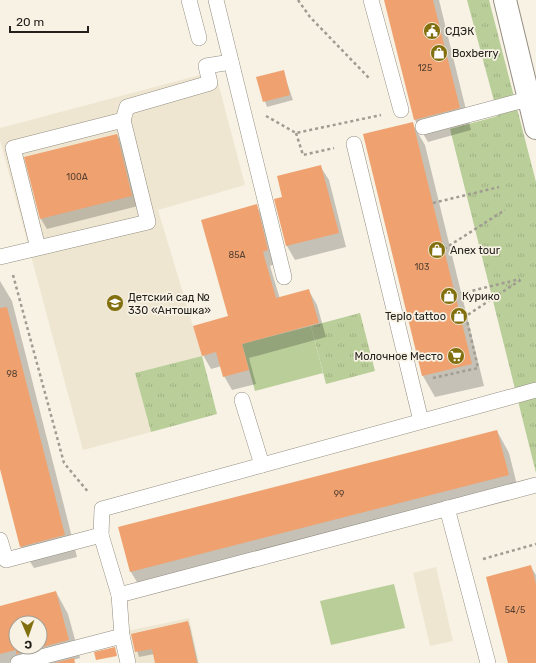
<svg xmlns="http://www.w3.org/2000/svg" width="536" height="663" font-family="Rubik,sans-serif">
<style>
.built{fill:#efe6d1}
.grass{fill:url(#grass-tufts)}
.pitch{fill:#bace99}
.shadow{fill:#0003;fill-rule:evenodd}
.building{fill:#efa270;fill-rule:evenodd}
.lines{fill:none;stroke-linecap:round;stroke-linejoin:round}
.lane-casing{stroke:#948e82;stroke-width:16}
.street-casing{stroke:#948e82;stroke-width:24}
.path{stroke:#a09c92;stroke-width:2.5;stroke-dasharray:3 3;stroke-linecap:butt}
.lane{stroke:#fff;stroke-width:15}
.street{stroke:#fff;stroke-width:22}
.labels{text-anchor:middle;dominant-baseline:central;stroke-width:3.5;stroke-linejoin:round;paint-order:stroke}
.number-label{font-size:9px;fill:#574132}
.poi-label{font-size:11px;fill:#24211d;stroke:#f7f2e4;text-anchor:start}
</style>
<defs>
<pattern id="grass-tufts" width="24" height="20" patternUnits="userSpaceOnUse"><rect width="24" height="20" fill="#bace99"/><path d="M3 7l-1-3M5 7V3M7 7l1-3M15 17l-1-3M17 17v-4M19 17l1-3" fill="none" stroke="#a0b183"/></pattern>
</defs>
<rect width="100%" height="100%" fill="#f7f2e4"/>
<g class="built">
<path d="M215,71L245,185L158,210L202,356L135,373L151,432L83,450L0,140V128Z"/>
<path d="M436,567L453,641L430,646L413,573Z"/>
<path d="M189,618L199,663H133L127,631Z"/>
</g>
<g class="grass">
<path d="M467,0H489L536,182V473L450,129L498,116Z"/>
<path d="M360,313L375,371L326,384L311,326Z"/>
<path d="M202,356L217,414L151,432L135,373Z"/>
</g>
<g class="pitch">
<path d="M311,326L323,373L255,391L242,344Z"/>
<path d="M394,584L405,628L331,645L320,601Z"/>
</g>
<g class="shadow">
<path d="M385,0H439L471,130L428,142L415,120Z"/>
<path d="M283,71L293,100L267,107L257,78Z"/>
<path d="M412,123L425,145L484,386L435,397L423,376Z"/>
<path d="M117,135L123,145L138,206L47,229L41,219Z"/>
<path d="M320,166L329,180L346,247L295,260L287,246L283,198Z"/>
<path d="M256,205L264,219L275,264L270,266L280,299L309,291L317,305L326,337L249,358L256,384L232,390L224,376L222,366L211,369L203,355L229,316Z"/>
<path d="M0,281L12,301L77,557L34,568L21,547L0,465Z"/>
<path d="M497,431L509,453L520,497L144,594L131,572L120,527Z"/>
<path d="M531,567L536,575V663H509Z"/>
<path d="M56,592L68,614L80,658L62,663H0V607ZM16,623H40V647H16Z"/>
<path d="M188,622L190,627L198,663H156L154,654L139,657L132,634Z"/>
</g>
<g class="building">
<path d="M384,0H433L460,108L414,120Z"/>
<path d="M284,70L290,95L263,102L256,77Z"/>
<path d="M413,122L472,364L422,376L363,134Z"/>
<path d="M117,134L132,196L40,219L24,157Z"/>
<path d="M321,165L339,233L286,246L274,199L282,197L277,176Z"/>
<path d="M257,204L268,250L263,252L276,298L309,289L319,323L242,344L249,370L223,377L216,352L202,356L193,326L228,316L201,220Z"/>
<path d="M7,307L65,535L20,547L0,469V308Z"/>
<path d="M497,430L509,475L130,572L118,527Z"/>
<path d="M531,565L536,584V663H508L486,577Z"/>
<path d="M56,591L69,640L16,654V650L0,654V606ZM16,623H40V647H16Z"/>
<path d="M188,621L197,663H155L152,649L135,652L131,634Z"/>
<path d="M115,647L117,656L96,660L94,652Z"/>
<path d="M74,658L75,663H54Z"/>
</g>
<g class="lines">
<g class="lane-casing">
<g id="lane">
<path d="M189,0L199,38"/>
<path d="M216,0L284,277"/>
<path d="M371,0L401,110"/>
<path d="M123,120L127,107L210,83L206,66L231,62"/>
<path d="M423,127L528,99"/>
<path d="M354,144L421,421"/>
<path d="M0,257L148,222L123,120L13,148L38,248"/>
<path d="M242,400L262,465"/>
<path d="M447,508L488,663"/>
<path d="M0,540L6,560L101,535"/>
<path d="M119,595L536,485"/>
<path d="M18,663L122,636"/>
<path d="M128,663L122,636L119,595L101,535L102,509L536,390"/>
</g>
</g>
<g class="street-casing">
<path id="street" d="M505,0L536,128"/>
</g>
<g class="path">
<path d="M298,0L310,17L369,78"/>
<path d="M266,116L296,133L381,115"/>
<path d="M296,133L303,155L334,148"/>
<path d="M433,203L499,187"/>
<path d="M444,249L505,210"/>
<path d="M13,275L64,463L89,493"/>
<path d="M455,295L520,279"/>
<path d="M433,378L478,368L466,316L522,279"/>
<path d="M483,559L536,544"/>
</g>
<use href="#lane" class="lane"/>
<use href="#street" class="street"/>
</g>
<defs>
<g id="civic-disc" transform="scale(0.9)"><circle r="9.5" fill="#826f0e" stroke="#f7f2e4"/><path d="M-.6-6.5H3V-4.5H.6V-3L4-1V1h2V6H-6V1h2V-1L-.6-3ZM-1.2 2.5V6h2.4V2.5Z" fill="#fff"/></g>
<g id="shop-disc" transform="scale(0.9)"><circle r="9.5" fill="#826f0e" stroke="#f7f2e4"/><path d="M-5-2.5h2.3a2.7 3.5 0 0 1 5.4 0H5L5.5 6h-11ZM-1.5-2.5h3a1.5 2.3 0 0 0-3 0Z" fill="#fff"/></g>
<g id="school-disc" transform="scale(0.9)"><circle r="9.5" fill="#826f0e" stroke="#f7f2e4"/><path d="M0-5L7-2L0 1L-7-2ZM-4 1L0 2.5L4 1V4Q0 6-4 4Z" fill="#fff"/></g>
<g id="supermarket-disc" transform="scale(0.9)"><circle r="9.5" fill="#826f0e" stroke="#f7f2e4"/><path d="M-6-5.5h2.5l.6 2H6L4.5 2H-2.5L-4.4-4H-6ZM-1.5 3.2a1.3 1.3 0 1 0 .1 0ZM3 3.2a1.3 1.3 0 1 0 .1 0Z" fill="#fff"/></g>
</defs>
<g fill-rule="evenodd">
<use href="#civic-disc" x="432" y="31"/>
<use href="#shop-disc" x="439" y="53"/>
<use href="#shop-disc" x="437" y="250"/>
<use href="#shop-disc" x="449" y="296"/>
<use href="#school-disc" x="115" y="303"/>
<use href="#shop-disc" x="459" y="316"/>
<use href="#supermarket-disc" x="456" y="356"/>
</g>
<g class="labels">
<g class="number-label">
<text x="425" y="68">125</text>
<text x="77" y="177">100А</text>
<text x="237" y="255">85А</text>
<text x="422" y="267">103</text>
<text x="12" y="374">98</text>
<text x="339" y="494">99</text>
<text x="515" y="610">54/5</text>
</g>
<g class="poi-label">
<text x="445" y="31">СДЭК</text>
<text x="452" y="53">Boxberry</text>
<text x="450" y="250">Anex tour</text>
<text x="462" y="296">Курико</text>
<text x="128" y="297">Детский сад №<tspan x="128" dy="13">330 «Антошка»</tspan></text>
<text x="446" y="316" text-anchor="end">Teplo tattoo</text>
<text x="443" y="356" text-anchor="end">Молочное Место</text>
</g>
</g>
<g transform="translate(28 635) rotate(178)"><circle r="19" fill="#f7f2e4" stroke="#a39e94"/>
<path d="M0-3L7 15L0 10L-7 15Z" fill="#826f0e"/>
<text y="-6" font-size="11" font-weight="bold" text-anchor="middle" fill="#24211d">С</text>
</g>
<path d="M10 26v6h78v-6" fill="none" stroke="#24211d" stroke-width="2"/>
<text x="16" y="26" font-size="12" fill="#24211d" stroke="#f7f2e4" stroke-width="3" paint-order="stroke">20 m</text>
</svg>
